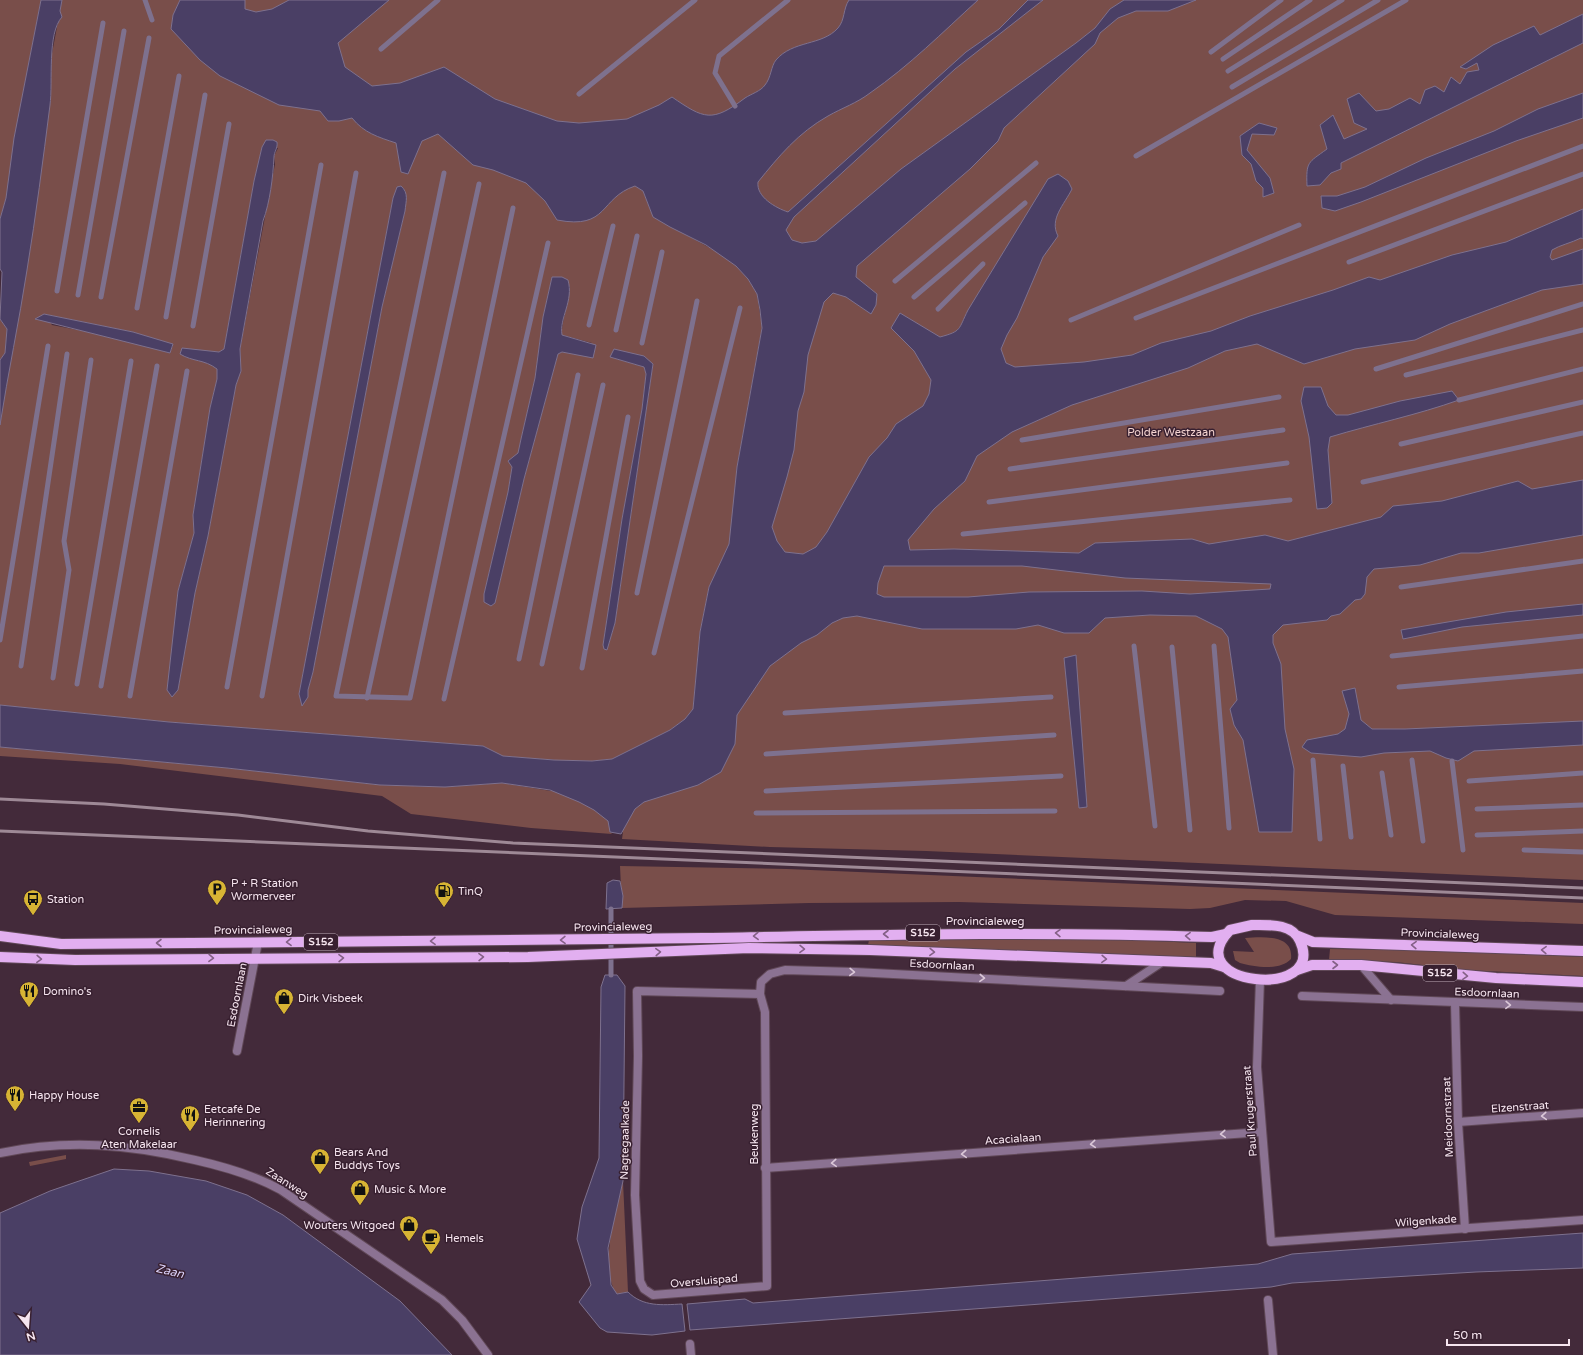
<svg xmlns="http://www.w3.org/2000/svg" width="1583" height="1355" font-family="'Varela Round',sans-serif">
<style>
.green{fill:#794e4a;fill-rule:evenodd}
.water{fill:#4a3f65;stroke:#7e718e;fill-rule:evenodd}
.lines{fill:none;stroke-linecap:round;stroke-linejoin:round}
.stream{stroke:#7e718e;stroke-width:5}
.minor-casing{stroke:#604857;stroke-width:10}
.tertiary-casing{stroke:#604857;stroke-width:10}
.primary-casing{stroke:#604857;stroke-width:12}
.minor{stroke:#8b7292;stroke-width:8}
.tertiary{stroke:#8b7292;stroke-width:8}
.primary{stroke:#e2aff0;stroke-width:10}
.rail{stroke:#9e8996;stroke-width:3}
.oneway{stroke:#846086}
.oneway2{stroke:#dbc8d8}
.labels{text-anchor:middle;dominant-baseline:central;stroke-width:3;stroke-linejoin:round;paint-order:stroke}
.shield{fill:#382030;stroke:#bdaab6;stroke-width:1}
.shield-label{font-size:10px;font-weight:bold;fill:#f6e5ef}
.park-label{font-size:11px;fill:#f5d4d0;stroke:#382030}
.poi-label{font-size:11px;fill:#f6e5ef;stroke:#382030;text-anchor:start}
.street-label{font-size:11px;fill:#f6e5ef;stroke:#382030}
.water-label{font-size:12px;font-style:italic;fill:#dcd2fa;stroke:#382030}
</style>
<rect width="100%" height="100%" fill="#432a3a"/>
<g class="green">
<path d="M0,0H41L24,88L6,198L0,219Z"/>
<path d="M62,0H180L178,5L186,0H1583V880L926,851L770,847L622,839L623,832H610L612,834L531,828L411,814L382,796L120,764L0,756V747L227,768L380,785L445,787L502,783L551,791L555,760L502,756L483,746L169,722L0,705V425L13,342L27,269L51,97V59ZM262,147L278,148L274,156L275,164L240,349L241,371L236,385L208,536L195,593L178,690L173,643L178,591L194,533L193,515L210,408L217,379L218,369L209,362L185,357L195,350L219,352L224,349L254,181ZM635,180L751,273L764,302L757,401L733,518L737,467L762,327L757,294L748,279L736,266L723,255L653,217L643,191L635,186L626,189ZM393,198L405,211L382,307L313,672L308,690V697L302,705L299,694ZM552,277H562L570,287C569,300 561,325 562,335L592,343L578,355L562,352L558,354L524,479L495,603L491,606L484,594L508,492L512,467L509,461L518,454L521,439L535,378L543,317ZM44,314L133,332L173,345L170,353L104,335L52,325ZM610,357L653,364L615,623L607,650L603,645L622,519L642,409L646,374L644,367ZM727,550L693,712L664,737L649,741L670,730L685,719L693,709L700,632L709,587ZM643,744L616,761L598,763L556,760L592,761L612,759Z"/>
<path d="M0,319L7,329L5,353L0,360Z"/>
<path d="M620,866L787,869L1583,903V924L1335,915L1286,901L1245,900L1210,908L1190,909L959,902L809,903L622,908Z"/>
<path d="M973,937L1090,938L1196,943V957L868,945L869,940Z"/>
<path d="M1245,938C1263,937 1294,934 1291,959C1280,971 1255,967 1240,963L1235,960L1233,951L1254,952Z"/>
<path d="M1330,949L1452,951L1583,957V976L1466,970L1396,962L1329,960Z"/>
<path d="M66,1155V1159L30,1166L29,1162Z"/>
<path d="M623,1181L628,1292L616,1294C599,1263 616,1214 623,1181Z"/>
</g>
<g class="water">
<path d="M41,0H62L60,11L62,17C47,33 53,82 50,105C43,160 36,215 27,270C19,322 8,373 0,425V360L5,353L7,329L0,319L2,272L0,269V219L6,198L14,138Z"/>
<path d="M180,0H245V9L256,12L272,9L289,0H389L338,43L345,67L372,86L400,83L444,67L495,99L557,121L579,123L627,119L659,105L672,97C704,119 712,123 745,98C751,94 761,91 765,85C771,78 771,66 776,60C793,40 822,46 838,28C845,20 843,9 849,0H978C943,32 909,66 870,93C857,103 842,108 828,116C798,133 779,156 758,182C756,197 776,208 788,212L966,52L999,29L1028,0H1043L955,69L794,217L786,230L792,240L802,243L816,241L901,169L1076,43L1095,28L1110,9L1124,0H1196L1168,11H1136L1118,18L1100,33L1095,44L1004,128L998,141L970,169L857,266L856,277L877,294L876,305L871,314L846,297L833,293L824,302L808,355L804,392L798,411L794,450L787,477L772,527L777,541L785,552L803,554L816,547L827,532L869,457L887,438L896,424L923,406L929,394L931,380L914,351L891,328L900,313L940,337C962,331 958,330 968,310L1048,179L1058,174L1068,181L1072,189C1064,205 1049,219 1058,236L1043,257L1017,318L1007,335L1001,349L1006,363L1015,367L1084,362L1132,355L1161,343L1211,331L1250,316L1333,290L1369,277L1380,280L1452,255L1506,242L1583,209V239L1581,238C1571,243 1560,245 1552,250L1550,257L1552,260L1583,249V284L1542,290L1450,324L1415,340L1355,349L1304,364L1257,344L1225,351L1188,368L1072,405L1012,432L977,456L965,481L934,509L908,540L910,550L954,549L1079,553L1095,543L1192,539L1209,544L1265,535L1288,541L1381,517L1393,506L1442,501L1518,481L1532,489L1583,480V535L1479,553H1461L1420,565L1374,569L1367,577L1365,594L1361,599L1355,600L1340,614L1331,616L1327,620L1283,625L1273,635V643L1281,664L1285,729L1294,769L1292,832H1259L1243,740L1234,725L1230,709L1237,700L1228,637L1222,629L1196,616L1150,615L1105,618L1089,633H1064L1038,625L1016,629H922L857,616L843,618L832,623L817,635L801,643L770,666L737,715L735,744L721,772L698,785L644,802L635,809L621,834L610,832L608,821L594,810L579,802L550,790L502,783L445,787L380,785L227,768L0,747V705L169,722L483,746L503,756L554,760L592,761L612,759L670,730L685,719L693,709L700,632L709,587L729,544L737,467L762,328L760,310L757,294L748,279L736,266L706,245L670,227L653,217L643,191L635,186C599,198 609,230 557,220L545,201L526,183L493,170L473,165L438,134L422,141L408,174L401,172L396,143C378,137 364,133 352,118L339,121H328L320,111L279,105L220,76L200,60L171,29L173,15ZM884,566H1022L1125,578L1271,584L1270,589L1190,594L1142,591L1029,592L968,597H884L877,594L878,583Z"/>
<path d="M1583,14V43L1341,163V169L1331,173L1320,185L1307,186C1306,161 1308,163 1327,149L1320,125L1333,115L1344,139L1367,129L1354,123L1347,99L1359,93L1376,111L1389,109L1410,98L1420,104L1425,90L1435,86L1444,92L1451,77L1460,84L1467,72L1479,70L1477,63L1466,69L1460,67L1493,45L1534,26L1540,35Z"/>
<path d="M1583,93V118L1516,141L1361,202L1335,211L1322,208L1321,196H1337L1365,187L1426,158L1494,131L1538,109Z"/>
<path d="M1259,123L1277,128L1274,135L1252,134L1247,150L1270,178L1274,193L1263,197V188L1256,181L1251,164L1242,155L1240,136Z"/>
<path d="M266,140H273L277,142C278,148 274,152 274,157C273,177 270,202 263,221L240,349L241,371L236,385L208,536L195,593L178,690L172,697L167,690L178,591L194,533L193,515L210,408L217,379V369C204,359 193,362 180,354L182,348L219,352L224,349L254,181L262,147Z"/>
<path d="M401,186C409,193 406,201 405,211L382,307L313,672L308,690V697L302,706L299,694L393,198L397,187Z"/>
<path d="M552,277H562L568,280C574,301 559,318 562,335L596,345L593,358L562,352L558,354L524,479L495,603L491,606L484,602V594L508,492L512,467L508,461L518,453L521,439L535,378L543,317Z"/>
<path d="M44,314L133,332L173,344L170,353L35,319Z"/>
<path d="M614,349L644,356L653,364L615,623L607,650L604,649L603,645L622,519L642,409L646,374L644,367L610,357Z"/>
<path d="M1304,387H1321L1328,406L1336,415H1348L1400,401L1452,391L1459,400C1417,415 1373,424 1330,437L1328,450L1332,503L1327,508L1317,509L1309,437L1301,401Z"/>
<path d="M1583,604V615L1462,627L1403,639L1401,630L1506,612Z"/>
<path d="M1076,655L1087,807L1079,808L1064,658Z"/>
<path d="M1355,688L1361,720L1372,729H1405L1583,721V745L1474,751L1458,761L1446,758L1430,751L1384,753L1361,757L1311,753L1302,747L1307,740L1338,734L1345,729L1349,714L1342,691Z"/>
<path d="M613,880L620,881L623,896L622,908L606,909L607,883Z"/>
<path d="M605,975H617L625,986L623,1181L608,1248L611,1285L617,1294L628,1292C643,1307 662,1305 682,1304L685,1331L652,1335L607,1332L600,1328L579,1302L591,1285L577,1239L582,1207L599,1158L601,987Z"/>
<path d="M114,1169L149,1171L206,1181L247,1195L283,1215L400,1301L452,1355H0V1213L50,1191Z"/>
<path d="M1583,1233V1268L1476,1272L1292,1283L1271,1287L690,1330L687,1304L745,1299L753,1303L1258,1264L1292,1254Z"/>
</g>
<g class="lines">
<g class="stream">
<path d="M145,0L152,20"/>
<path d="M381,49L438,0"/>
<path d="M1211,52L1281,0"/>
<path d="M1223,59L1310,0"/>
<path d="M1228,71L1342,0"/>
<path d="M1232,87L1378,0"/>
<path d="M579,94L695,0"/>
<path d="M735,106L715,73L719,56L788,0"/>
<path d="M1136,156L1406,0"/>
<path d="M444,173L336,696L410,698L513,208"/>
<path d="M1349,262L1583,174"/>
<path d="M895,281L1036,163"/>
<path d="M57,291L103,23"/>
<path d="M78,295L124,31"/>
<path d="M101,297L149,38"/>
<path d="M914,297L1025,203"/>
<path d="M137,308L179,76"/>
<path d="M938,309L983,264"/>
<path d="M166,317L205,95"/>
<path d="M1136,318L1583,146"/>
<path d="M1071,320L1299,225"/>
<path d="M589,325L613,226"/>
<path d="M193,326L229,124"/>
<path d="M616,330L637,236"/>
<path d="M642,343L662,252"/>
<path d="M1376,369L1583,304"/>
<path d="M1406,375L1583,330"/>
<path d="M1459,400L1583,369"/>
<path d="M1022,440L1279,397"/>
<path d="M1401,444L1583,402"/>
<path d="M1010,469L1283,430"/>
<path d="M1363,482L1583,433"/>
<path d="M989,502L1287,463"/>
<path d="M963,534L1290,500"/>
<path d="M1401,587L1583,561"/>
<path d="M637,593L697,301"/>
<path d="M0,640L48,346"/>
<path d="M1134,646L1155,826"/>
<path d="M1214,646L1229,828"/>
<path d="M1172,647L1190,830"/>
<path d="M654,653L740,308"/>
<path d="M1392,656L1583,636"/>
<path d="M519,659L578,375"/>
<path d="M542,664L603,385"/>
<path d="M21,666L67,354"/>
<path d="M582,668L628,417"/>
<path d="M53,678L69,570L64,541L91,360"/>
<path d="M77,684L131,361"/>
<path d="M101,686L157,366"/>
<path d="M227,687L321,165"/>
<path d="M1399,687L1583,671"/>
<path d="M130,696L187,371"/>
<path d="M262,696L356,173"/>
<path d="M367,698L479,184"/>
<path d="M444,699L548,243"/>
<path d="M785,713L1051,697"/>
<path d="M766,754L1054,735"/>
<path d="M1313,760L1320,839"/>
<path d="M1412,760L1423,841"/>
<path d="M1452,761L1463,850"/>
<path d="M1343,766L1351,837"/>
<path d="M1382,773L1391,835"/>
<path d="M1469,781L1583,773"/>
<path d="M766,791L1061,776"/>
<path d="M1477,809L1583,805"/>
<path d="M756,813L1055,811"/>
<path d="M1477,835L1583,831"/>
<path d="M1524,850L1583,852"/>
<path d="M611,975V909"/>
</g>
<g class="minor-casing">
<g id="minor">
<path d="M1361,965L1391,1000"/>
<path d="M1260,979L1257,1067L1271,1242L1583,1220"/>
<path d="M1126,986L1162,962"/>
<path d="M760,994L637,991L638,1056L635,1195L640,1281L644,1289L653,1295L767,1286L765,1012L760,994L761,982L770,974L785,970L855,972L1220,991"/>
<path d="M1302,996L1583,1007"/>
<path d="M1455,1003L1458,1122L1465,1229"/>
<path d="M237,1051L258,942"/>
<path d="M1458,1122L1583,1113"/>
<path d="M765,1168L1262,1132"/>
<path d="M1268,1300L1273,1355"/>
<path d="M690,1344L691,1355"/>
</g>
</g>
<g class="tertiary-casing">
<path id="tertiary" d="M0,1153C68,1139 128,1144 195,1160C226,1167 254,1175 281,1190L442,1300L462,1320L488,1355"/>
</g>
<g class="primary-casing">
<g id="primary">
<path d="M1252,925C1269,925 1292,923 1300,941C1328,1001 1176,986 1230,930Z"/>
<path d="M0,936L61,944C275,942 489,941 703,938C873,935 1042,931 1212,937L1226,934"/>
<path d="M1298,936L1313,942L1583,951"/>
<path d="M0,957L75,960L528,957L749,948L870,950L1211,963L1224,967"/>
<path d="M1297,970L1312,965H1361L1496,978L1583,982"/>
</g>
</g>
<use href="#minor" class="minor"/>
<use href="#tertiary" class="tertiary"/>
<use href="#primary" class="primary"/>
<g class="rail">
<path d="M0,799L104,804L238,815L368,831L513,843L1583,888"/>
<path d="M0,831L1583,898"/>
</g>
</g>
<defs><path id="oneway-chevron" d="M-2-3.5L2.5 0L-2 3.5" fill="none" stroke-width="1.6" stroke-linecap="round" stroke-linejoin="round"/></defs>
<g class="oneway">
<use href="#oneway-chevron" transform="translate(1058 933) rotate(-179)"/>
<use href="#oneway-chevron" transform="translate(886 934) rotate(180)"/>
<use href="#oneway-chevron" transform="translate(756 936) rotate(178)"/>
<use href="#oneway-chevron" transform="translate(1188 936) rotate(-178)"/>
<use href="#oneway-chevron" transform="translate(563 940) rotate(179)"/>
<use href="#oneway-chevron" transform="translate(433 941) rotate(179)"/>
<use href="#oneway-chevron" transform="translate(289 942) rotate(179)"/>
<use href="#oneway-chevron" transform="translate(159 943) rotate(180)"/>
<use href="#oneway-chevron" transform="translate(1414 945) rotate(-178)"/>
<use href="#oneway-chevron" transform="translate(802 949) rotate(1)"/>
<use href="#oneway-chevron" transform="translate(1544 950) rotate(-178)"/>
<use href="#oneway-chevron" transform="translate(658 952) rotate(-3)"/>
<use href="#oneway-chevron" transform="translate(932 952) rotate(2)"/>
<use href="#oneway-chevron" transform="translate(481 957) rotate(-1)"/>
<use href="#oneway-chevron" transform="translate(211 958) rotate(1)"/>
<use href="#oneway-chevron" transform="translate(341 958) rotate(-1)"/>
<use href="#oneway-chevron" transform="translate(39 959) rotate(2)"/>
<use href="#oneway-chevron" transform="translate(1104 959) rotate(2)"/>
<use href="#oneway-chevron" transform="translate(1335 965)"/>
<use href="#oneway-chevron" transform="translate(1465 976) rotate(4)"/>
</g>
<g class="oneway2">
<use href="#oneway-chevron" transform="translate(852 972) rotate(2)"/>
<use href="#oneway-chevron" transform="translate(982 978) rotate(3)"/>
<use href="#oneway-chevron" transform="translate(1508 1005) rotate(2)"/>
<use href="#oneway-chevron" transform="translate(1544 1116) rotate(176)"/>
<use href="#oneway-chevron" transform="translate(1223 1134) rotate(176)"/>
<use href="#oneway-chevron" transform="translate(1093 1144) rotate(175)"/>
<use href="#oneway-chevron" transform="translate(964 1154) rotate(176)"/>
<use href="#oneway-chevron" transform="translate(834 1163) rotate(176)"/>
</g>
<defs>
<g id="parking-pin" transform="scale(1)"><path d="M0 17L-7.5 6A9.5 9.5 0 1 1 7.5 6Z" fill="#d7b434" stroke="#382030"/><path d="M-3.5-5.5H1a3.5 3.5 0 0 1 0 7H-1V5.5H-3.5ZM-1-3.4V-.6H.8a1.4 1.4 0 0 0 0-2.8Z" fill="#111"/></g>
<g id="fuel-pin" transform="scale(1)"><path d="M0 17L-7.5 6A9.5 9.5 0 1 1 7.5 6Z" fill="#d7b434" stroke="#382030"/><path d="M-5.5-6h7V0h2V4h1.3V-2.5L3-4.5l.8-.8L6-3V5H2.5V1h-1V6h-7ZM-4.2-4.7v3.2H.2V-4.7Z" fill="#111"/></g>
<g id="bus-pin" transform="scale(1)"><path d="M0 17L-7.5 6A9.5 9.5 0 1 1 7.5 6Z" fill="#d7b434" stroke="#382030"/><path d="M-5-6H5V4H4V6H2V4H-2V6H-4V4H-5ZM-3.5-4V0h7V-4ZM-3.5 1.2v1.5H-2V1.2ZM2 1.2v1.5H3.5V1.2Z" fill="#111"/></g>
<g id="restaurant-pin" transform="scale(1)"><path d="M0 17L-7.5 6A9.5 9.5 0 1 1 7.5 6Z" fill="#d7b434" stroke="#382030"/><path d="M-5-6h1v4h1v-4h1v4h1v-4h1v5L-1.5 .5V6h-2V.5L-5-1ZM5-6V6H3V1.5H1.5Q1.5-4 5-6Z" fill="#111"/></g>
<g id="shop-pin" transform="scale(1)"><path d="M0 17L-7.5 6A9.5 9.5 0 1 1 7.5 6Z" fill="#d7b434" stroke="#382030"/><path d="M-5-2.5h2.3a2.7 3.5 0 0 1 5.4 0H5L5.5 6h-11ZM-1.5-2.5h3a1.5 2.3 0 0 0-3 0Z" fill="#111"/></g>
<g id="office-pin" transform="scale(1)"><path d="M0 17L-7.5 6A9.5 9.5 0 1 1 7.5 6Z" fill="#d7b434" stroke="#382030"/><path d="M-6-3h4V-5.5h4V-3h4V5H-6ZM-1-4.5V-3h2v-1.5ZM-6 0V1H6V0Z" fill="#111"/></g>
<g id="cafe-pin" transform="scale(1)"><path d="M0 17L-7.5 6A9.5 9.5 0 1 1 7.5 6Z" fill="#d7b434" stroke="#382030"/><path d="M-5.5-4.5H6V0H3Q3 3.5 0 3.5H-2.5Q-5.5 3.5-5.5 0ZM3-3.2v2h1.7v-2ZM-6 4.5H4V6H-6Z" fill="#111"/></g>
</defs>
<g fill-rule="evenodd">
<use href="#parking-pin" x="217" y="889"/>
<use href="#fuel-pin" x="444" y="891"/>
<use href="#bus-pin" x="33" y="899"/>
<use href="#restaurant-pin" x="29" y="991"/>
<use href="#shop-pin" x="284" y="998"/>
<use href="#restaurant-pin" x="15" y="1095"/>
<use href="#office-pin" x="139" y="1107"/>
<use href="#restaurant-pin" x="190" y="1115"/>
<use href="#shop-pin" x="320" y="1158"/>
<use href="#shop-pin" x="360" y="1189"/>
<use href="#shop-pin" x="409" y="1225"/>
<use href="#cafe-pin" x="431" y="1238"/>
</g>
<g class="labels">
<g class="shield">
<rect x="906" y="925" width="34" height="16" rx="3"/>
<rect x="304" y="934" width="34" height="16" rx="3"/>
<rect x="1423" y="965" width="34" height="16" rx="3"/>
</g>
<g class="shield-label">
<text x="923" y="933">S152</text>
<text x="321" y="942">S152</text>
<text x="1440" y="973">S152</text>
</g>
<g class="park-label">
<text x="1171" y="432">Polder Westzaan</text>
</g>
<g class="poi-label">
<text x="231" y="883">P + R Station<tspan x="231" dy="13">Wormerveer</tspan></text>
<text x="458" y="891">TinQ</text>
<text x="47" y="899">Station</text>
<text x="43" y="991">Domino's</text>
<text x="298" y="998">Dirk Visbeek</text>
<text x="29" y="1095">Happy House</text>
<text x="204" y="1109">Eetcafé De<tspan x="204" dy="13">Herinnering</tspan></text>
<text x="139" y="1131" text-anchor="middle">Cornelis<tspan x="139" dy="13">Aten Makelaar</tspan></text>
<text x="334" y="1152">Bears And<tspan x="334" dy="13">Buddys Toys</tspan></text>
<text x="374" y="1189">Music &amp; More</text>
<text x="395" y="1225" text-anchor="end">Wouters Witgoed</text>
<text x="445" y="1238">Hemels</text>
</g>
<g class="street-label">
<text x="985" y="921">Provincialeweg</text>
<text transform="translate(613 927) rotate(-1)">Provincialeweg</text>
<text transform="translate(253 930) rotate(-1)">Provincialeweg</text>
<text transform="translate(1440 934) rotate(2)">Provincialeweg</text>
<text transform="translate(942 965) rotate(3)">Esdoornlaan</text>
<text transform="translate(1487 993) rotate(2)">Esdoornlaan</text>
<text transform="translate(237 995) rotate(-79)">Esdoornlaan</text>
<text transform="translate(1520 1107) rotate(-4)">Elzenstraat</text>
<text transform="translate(1250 1111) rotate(-94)">Paul Krugerstraat</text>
<text transform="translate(1448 1117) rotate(-92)">Meidoornstraat</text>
<text transform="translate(754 1134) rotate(-90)">Beukenweg</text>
<text transform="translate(1013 1139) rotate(-4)">Acacialaan</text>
<text transform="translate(625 1140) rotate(-89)">Nagtegaalkade</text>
<text transform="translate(287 1183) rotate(32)">Zaanweg</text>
<text transform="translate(1426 1221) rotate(-4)">Wilgenkade</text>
<text transform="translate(704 1281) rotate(-5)">Oversluispad</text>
</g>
<g class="water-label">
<text transform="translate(170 1271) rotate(13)">Zaan</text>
</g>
</g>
<g transform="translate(28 1327) rotate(163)" stroke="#382030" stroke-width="3" paint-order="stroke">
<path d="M0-3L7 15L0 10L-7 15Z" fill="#f6e5ef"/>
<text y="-6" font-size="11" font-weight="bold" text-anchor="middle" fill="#f6e5ef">N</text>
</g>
<path d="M1447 1339v6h122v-6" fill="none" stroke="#f6e5ef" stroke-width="2"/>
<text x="1453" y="1339" font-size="12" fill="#f6e5ef" stroke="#382030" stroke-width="3" paint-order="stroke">50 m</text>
</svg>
